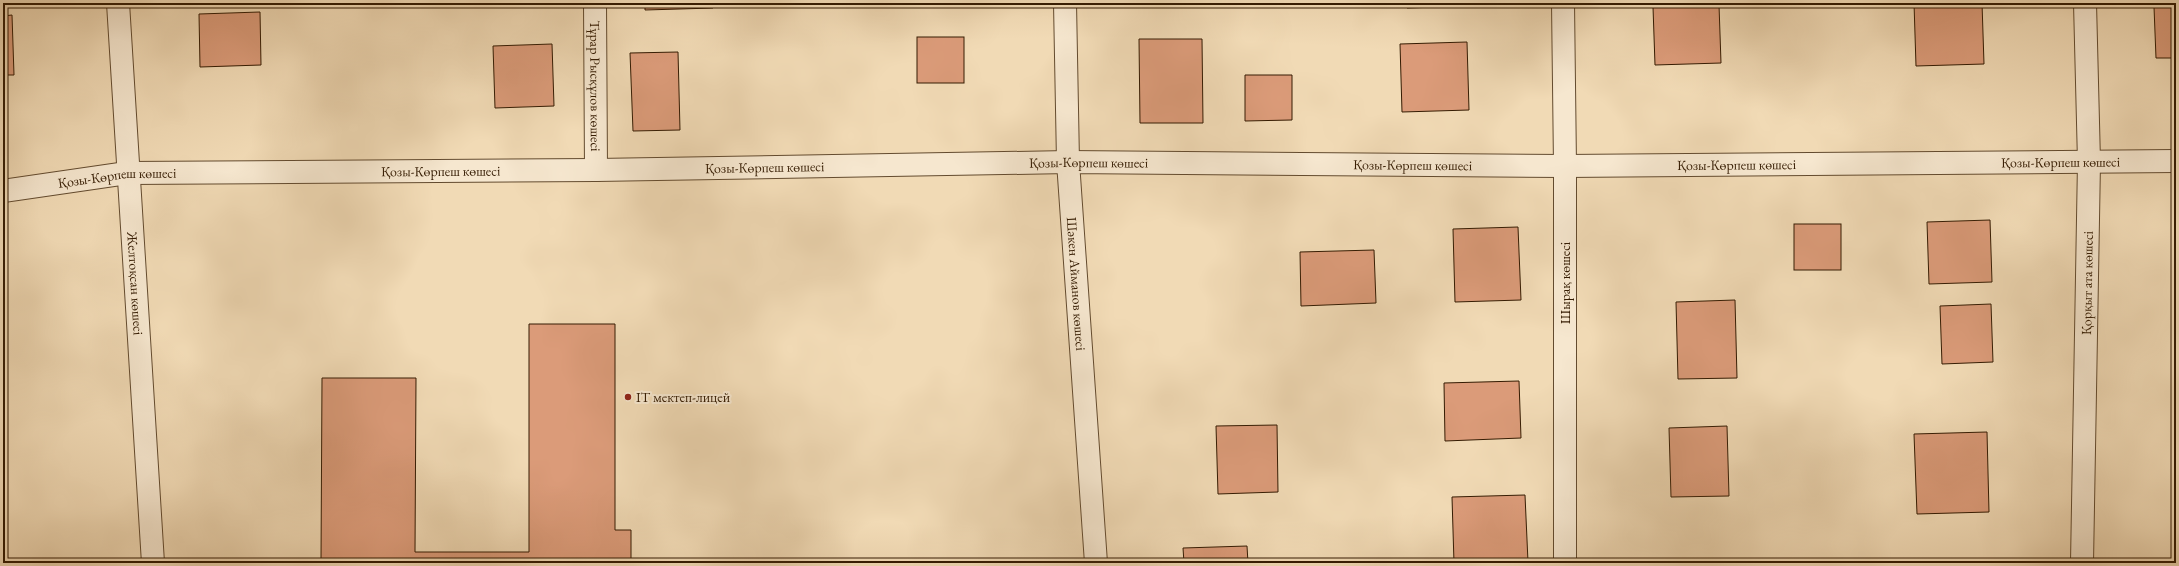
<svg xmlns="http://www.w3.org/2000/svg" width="2179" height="566" font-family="'EB Garamond',serif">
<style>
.building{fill:#db9b79;stroke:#341b02}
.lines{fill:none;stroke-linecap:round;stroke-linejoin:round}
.street-casing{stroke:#634b2f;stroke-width:24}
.street{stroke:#f6e7cf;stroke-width:22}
.poi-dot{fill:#8f2418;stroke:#f6e7cf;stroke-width:1.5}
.labels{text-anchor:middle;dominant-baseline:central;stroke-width:4;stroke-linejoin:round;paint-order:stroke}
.street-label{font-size:14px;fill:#341b02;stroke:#f6e7cf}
.poi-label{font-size:14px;fill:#341b02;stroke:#f6e7cf;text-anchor:start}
</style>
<rect width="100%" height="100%" fill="#f1dab5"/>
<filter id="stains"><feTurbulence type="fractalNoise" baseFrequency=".005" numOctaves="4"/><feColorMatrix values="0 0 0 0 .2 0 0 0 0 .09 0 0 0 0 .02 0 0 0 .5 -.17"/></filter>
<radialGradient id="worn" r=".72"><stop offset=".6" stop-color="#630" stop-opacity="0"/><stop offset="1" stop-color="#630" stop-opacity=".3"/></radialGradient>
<g class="building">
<path d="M645,3H713V8L645,10Z"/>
<path d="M1407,3H1469V6L1407,8Z"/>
<path d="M1914,3H1982L1984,64L1916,66Z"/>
<path d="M1719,5L1721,63L1655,65L1653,7Z"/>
<path d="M2176,6V58H2156L2154,7Z"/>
<path d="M260,12L261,65L200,67L199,14Z"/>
<path d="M12,15L14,75H3V16Z"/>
<rect x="917" y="37" width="47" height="46"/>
<path d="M1139,39H1202L1203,123H1140Z"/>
<path d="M1467,42L1469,110L1402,112L1400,44Z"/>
<path d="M552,44L554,106L495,108L493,46Z"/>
<path d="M678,52L680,130L633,131L630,53Z"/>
<path d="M1245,75H1292V120L1245,121Z"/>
<path d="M1990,220L1992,282L1929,284L1927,222Z"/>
<rect x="1794" y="224" width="47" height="46"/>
<path d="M1518,227L1521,300L1455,302L1453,229Z"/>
<path d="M1374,250L1376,303L1301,306L1300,252Z"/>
<path d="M1735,300L1737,378L1678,379L1676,302Z"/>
<path d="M1991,304L1993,362L1942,364L1940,306Z"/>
<path d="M529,324H615V530H631V563L321,561L322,378H416L415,552H529Z"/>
<path d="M1519,381L1521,438L1445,441L1444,383Z"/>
<path d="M1277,425L1278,492L1218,494L1216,426Z"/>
<path d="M1727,426L1729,496L1671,497L1669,428Z"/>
<path d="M1987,432L1989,512L1917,514L1914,434Z"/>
<path d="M1525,495L1528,562L1454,563L1452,497Z"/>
<path d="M1247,546L1248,563H1184L1183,548Z"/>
</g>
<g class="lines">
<g class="street-casing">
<g id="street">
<path id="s1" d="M118,3L153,563"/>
<path id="s2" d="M595,3L596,170"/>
<path id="s3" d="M1065,3L1068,162L1096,563"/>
<path d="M1563,3L1565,166V563"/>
<path id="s4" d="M3,191L127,173L596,170L1068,162L1565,166L2176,161"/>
<path id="s5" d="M2082,563L2089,162L2085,3"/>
</g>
</g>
<use href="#street" class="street"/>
</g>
<circle class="poi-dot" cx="628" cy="397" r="4"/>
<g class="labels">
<g class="street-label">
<text stroke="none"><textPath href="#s2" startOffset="83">Тұрар Рысқұлов көшесі</textPath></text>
<text stroke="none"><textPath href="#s4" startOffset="2059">Қозы-Көрпеш көшесі</textPath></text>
<text stroke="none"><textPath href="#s4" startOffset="1087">Қозы-Көрпеш көшесі</textPath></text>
<text stroke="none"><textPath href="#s4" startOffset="1411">Қозы-Көрпеш көшесі</textPath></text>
<text stroke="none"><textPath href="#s4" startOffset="1735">Қозы-Көрпеш көшесі</textPath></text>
<text stroke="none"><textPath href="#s4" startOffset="763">Қозы-Көрпеш көшесі</textPath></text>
<text stroke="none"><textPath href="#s4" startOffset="439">Қозы-Көрпеш көшесі</textPath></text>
<text stroke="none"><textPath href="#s4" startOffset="115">Қозы-Көрпеш көшесі</textPath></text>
<text stroke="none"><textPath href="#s1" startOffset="281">Желтоқсан көшесі</textPath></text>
<text stroke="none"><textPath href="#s3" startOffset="281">Шәкен Айманов көшесі</textPath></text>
<text transform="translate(1565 283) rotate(-90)">Шырақ көшесі</text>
<text stroke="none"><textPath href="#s5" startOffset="280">Қорқыт ата көшесі</textPath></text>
</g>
<g class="poi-label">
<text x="636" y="397">IT мектеп-лицей</text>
</g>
</g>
<rect width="2179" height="566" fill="none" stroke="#f1dab5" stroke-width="16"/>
<rect x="4" y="4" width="2171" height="558" fill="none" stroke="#341b02" stroke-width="2"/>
<rect x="8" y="8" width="2163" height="550" fill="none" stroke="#341b02"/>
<rect width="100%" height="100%" filter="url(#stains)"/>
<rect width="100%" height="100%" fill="url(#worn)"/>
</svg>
